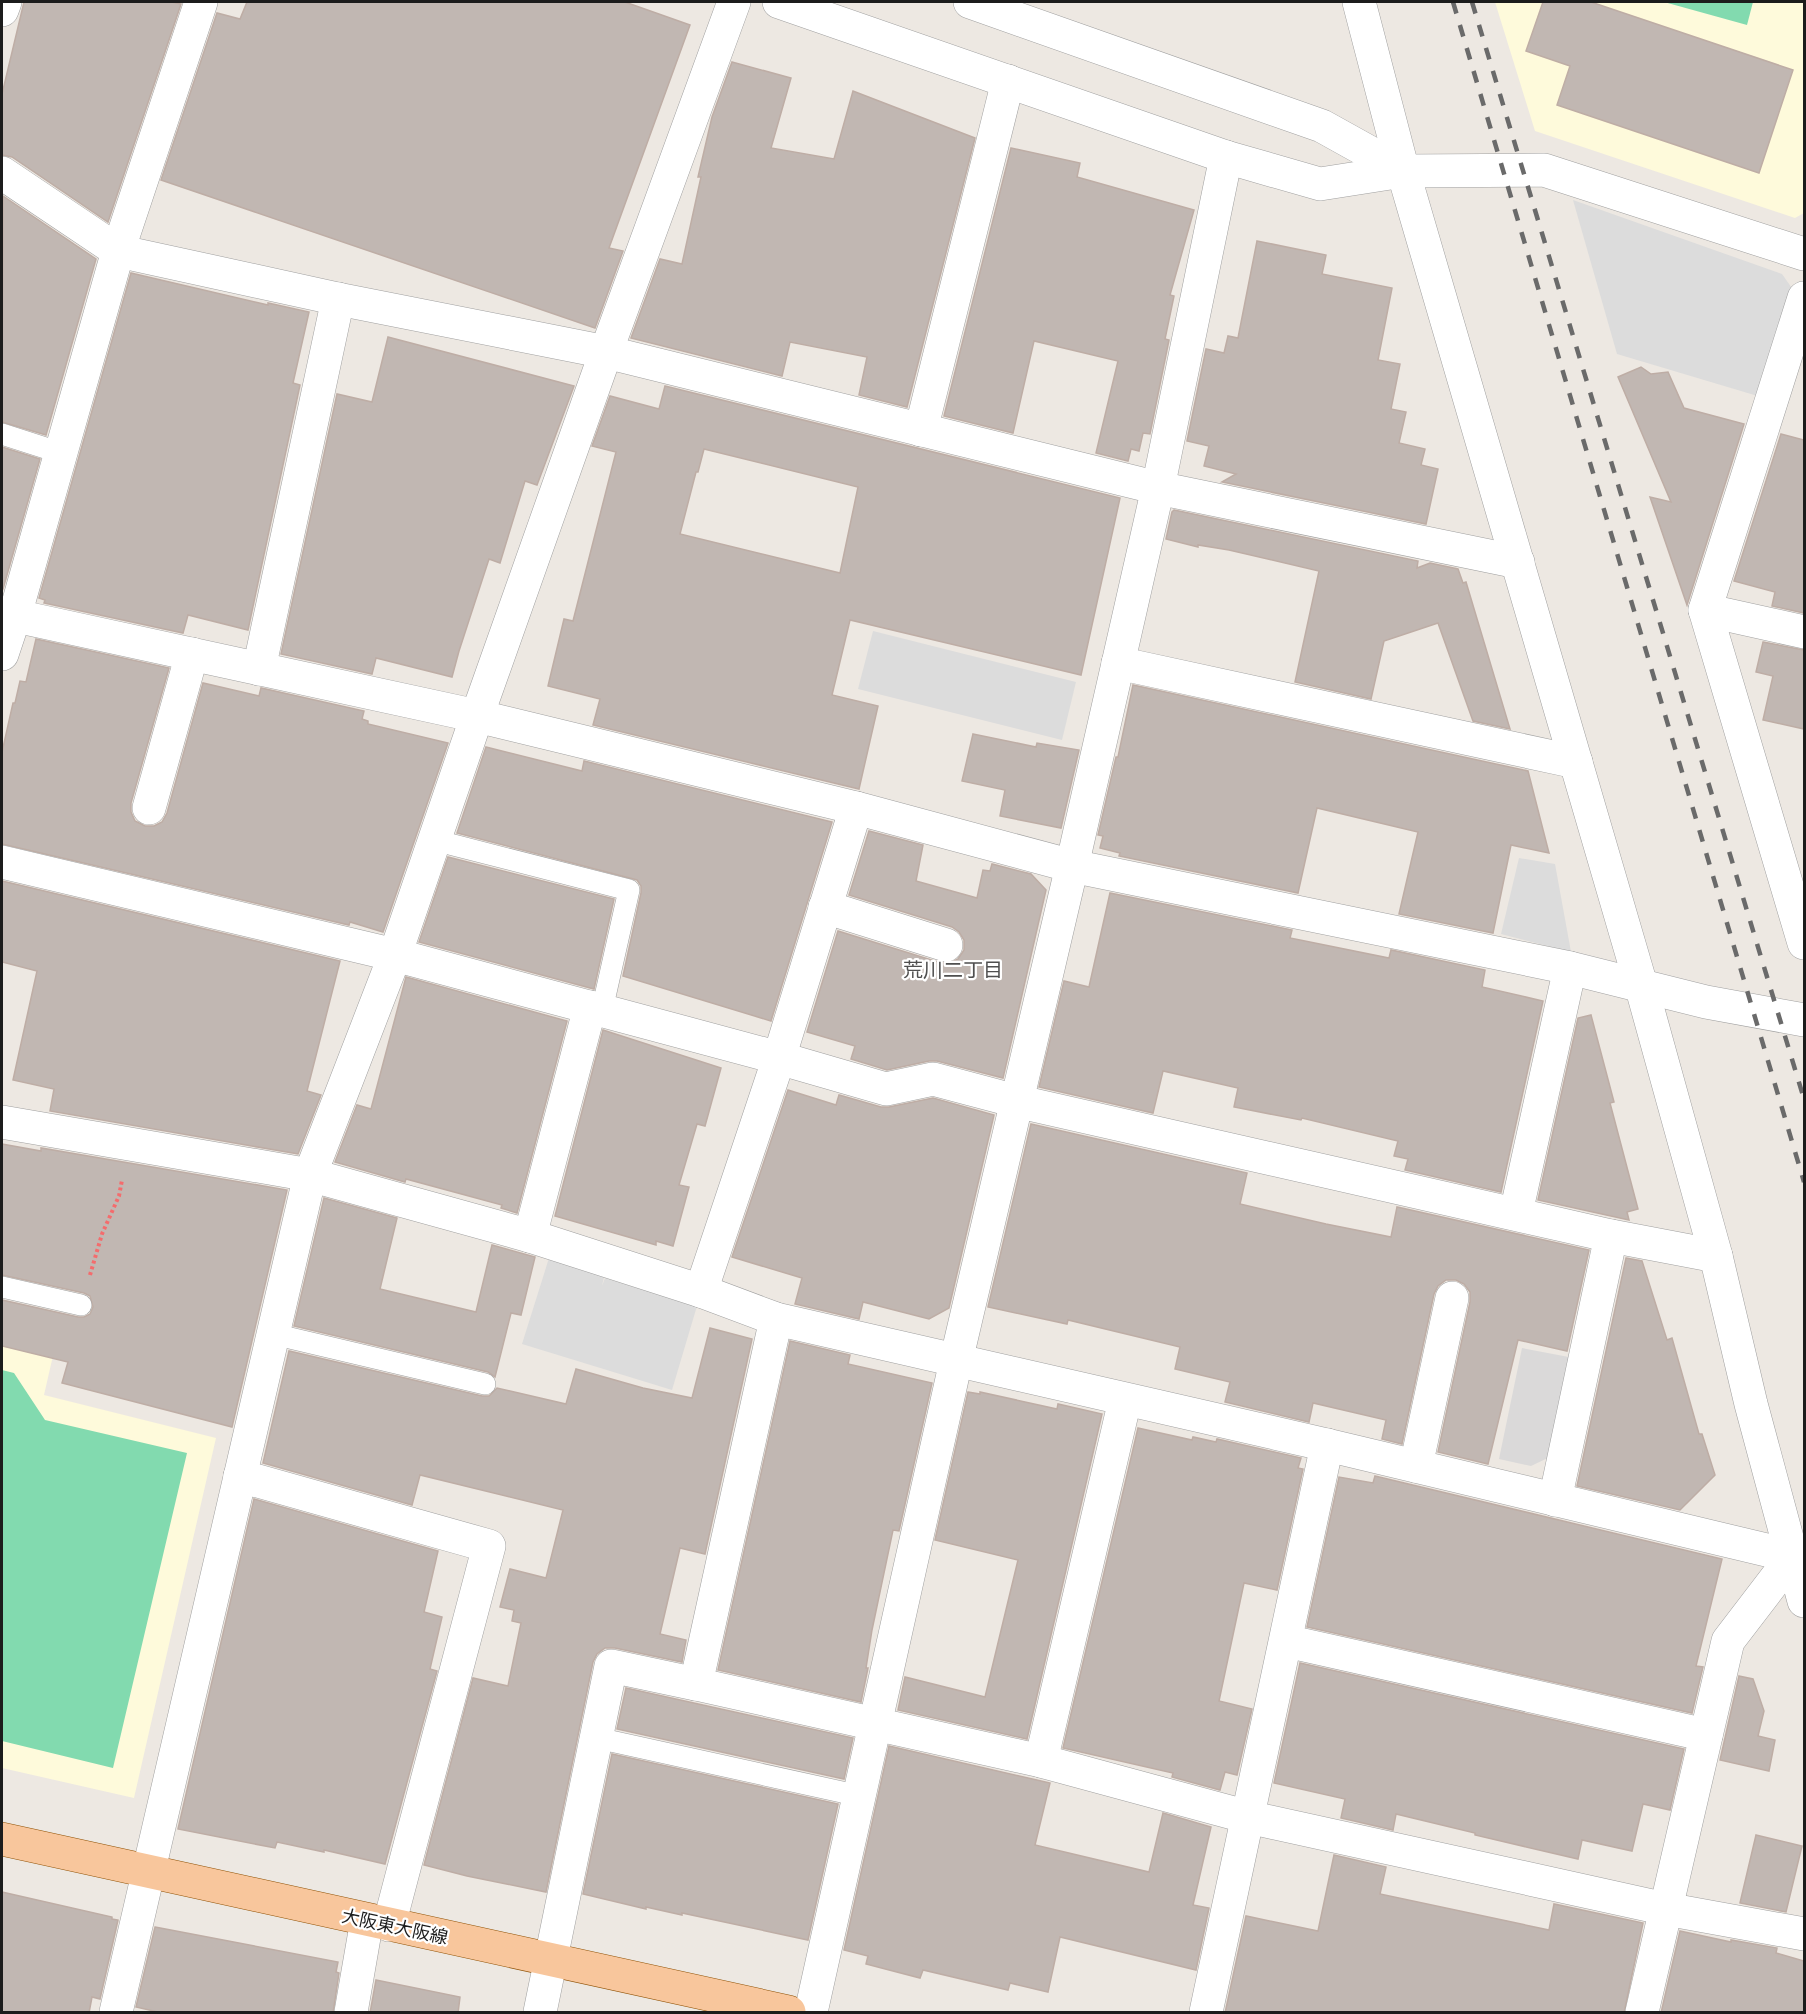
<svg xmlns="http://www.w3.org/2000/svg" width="1806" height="2014" font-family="Ubuntu,'Noto Sans JP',sans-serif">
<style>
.residential{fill:#dad9d9}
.education{fill:#fefadb}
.pitch{fill:#82daaf}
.parking{fill:#dcdcdc}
.building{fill:#c1b7b2;stroke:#beada5;stroke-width:1.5;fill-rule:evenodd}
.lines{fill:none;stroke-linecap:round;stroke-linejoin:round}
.service-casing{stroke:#a0a0a0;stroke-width:22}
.minor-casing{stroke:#a0a0a0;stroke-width:34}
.tertiary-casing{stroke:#a0a0a0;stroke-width:34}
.primary-casing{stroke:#8f5206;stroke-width:34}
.path{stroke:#f46c6d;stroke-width:4;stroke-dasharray:3 3;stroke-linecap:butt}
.service{stroke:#fff;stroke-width:21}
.minor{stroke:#fff;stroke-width:33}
.tertiary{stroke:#fff;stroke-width:33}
.primary{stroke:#f8c69c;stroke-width:33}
.rail{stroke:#6a6a6a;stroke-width:4.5;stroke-dasharray:12 12;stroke-linecap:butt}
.labels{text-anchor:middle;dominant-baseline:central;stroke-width:4.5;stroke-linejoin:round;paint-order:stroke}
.street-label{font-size:18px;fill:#1c1c1c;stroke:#fff}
.neighbourhood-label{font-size:20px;fill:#4f4f4f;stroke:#fff}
</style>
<rect width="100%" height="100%" fill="#ede8e2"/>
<path class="residential" d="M1522,1348L1574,1358L1554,1455L1531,1466L1499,1459Z"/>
<g class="education">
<path d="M1495,2H1804V213L1795,218L1535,131Z"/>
<path d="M2,1312L60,1325L44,1395L216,1438L134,1798L2,1768Z"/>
</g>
<g class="pitch">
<path d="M1664,2H1753L1747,25Z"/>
<path d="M2,1370L14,1373L45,1420L187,1453L113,1768L2,1741Z"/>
</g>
<g class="parking">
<path d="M1573,200L1782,274L1794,291L1761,397L1617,354Z"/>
<path d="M873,631L1076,682L1062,740L858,689Z"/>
<path d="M1519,858L1555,864L1571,952L1501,934Z"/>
<path d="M549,1258L604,1277L602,1286L605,1278L697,1306L672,1390L522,1344Z"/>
</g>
<g class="building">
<path d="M24,2H172L181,4L108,222L12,157L2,155V94Z"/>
<path d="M247,2H625L690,25L609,248L623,251L595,328L161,180L217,13L240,19Z"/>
<path d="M1543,2H1591L1793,70L1759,173L1557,105L1570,66L1526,51Z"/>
<path d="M732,62L791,78L771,148L834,159L853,91L975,138L907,407L859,395L867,357L790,342L782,376L631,338L660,259L682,264L701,177H698L712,117Z"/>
<path d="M1011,148L1080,163L1077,177L1194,210L1170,295L1174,296L1165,339L1169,340L1150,434L1143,433L1139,451L1131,449L1128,461L1096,453L1118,361L1034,341L1013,433L944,416Z"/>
<path d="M3,196L96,259L46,435L2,422Z"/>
<path d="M1257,241L1326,255L1322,274L1392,288L1378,360L1400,364L1391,409L1406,412L1399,443L1425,449L1421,465L1438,469L1426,524L1222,482L1236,474L1204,466L1209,446L1187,441L1206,349L1224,353L1228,336L1238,338Z"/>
<path d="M131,273L268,305V303L309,312L293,383L300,385L248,630L188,615L183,633L44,603L45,600L39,598Z"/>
<path d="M388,337L574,386L537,485L525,481L500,563L489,559L459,651L452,677L376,658L372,674L281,654L337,394L372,402Z"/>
<path d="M1641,367L1651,374L1668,372L1684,408L1744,424L1687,605L1650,497L1671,502L1618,377Z"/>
<path d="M665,386L1120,498L1081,675L850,620L832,695L878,706L859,789L593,725L600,699L548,686L564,619L573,621L616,452L592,446L610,396L659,409ZM704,449L858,487L840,573L680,534L696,472H698Z"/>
<path d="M1781,434L1804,440V613L1772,606L1775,592L1734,581Z"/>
<path d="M2,447L40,459L3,589H2Z"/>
<path d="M1174,510L1418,561L1417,568L1430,563L1458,569L1463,583L1466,582L1510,729L1473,721L1438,623L1384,641L1371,699L1295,682L1319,571L1229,550L1198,545V547L1166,539L1172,512Z"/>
<path d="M36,639L169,668L131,803V812L135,821L145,826H154L162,822L167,813L203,683L259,696L261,688L364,711L362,719L368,721V724L448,743L383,932L350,922L349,925L2,844V752L13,703H15L20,681L26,682Z"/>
<path d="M1763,642L1804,650V729L1763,720L1773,676L1756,672Z"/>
<path d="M1133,685L1528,771L1549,853L1511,845L1493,933L1399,914L1418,832L1317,808L1298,893L1119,856L1120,853L1100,848L1103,836L1098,835L1116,757H1118Z"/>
<path d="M973,734L1036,747L1037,743L1079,750L1061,828L1000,816L1005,790L962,781Z"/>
<path d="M486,747L582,771L584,761L832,822L771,1021L623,976L641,893V886L637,880L457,833Z"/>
<path d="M869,831L923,845L916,881L977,898L983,870L990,871L992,864L1031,874L1046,890L1003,1078L937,1061H929L887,1070L851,1059L855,1046L807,1032L838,931L941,963H950L958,959L964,950V940L959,932L952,927L849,895Z"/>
<path d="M448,857L614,899L594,989L419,942Z"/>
<path d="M2,881L340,961L307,1091L321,1095L298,1154L50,1111L54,1089L13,1080L37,971L2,962Z"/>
<path d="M1110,893L1292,930L1290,938L1389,958L1391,950L1485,970L1482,987L1543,1001L1501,1192L1405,1170L1408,1159L1394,1156L1398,1141L1302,1118L1301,1120L1234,1107L1238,1088L1163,1071L1153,1113L1039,1087L1064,981L1089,987Z"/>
<path d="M406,977L567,1021L517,1213L501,1208L502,1205L406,1179L405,1182L335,1162L357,1105L371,1109Z"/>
<path d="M1591,1015L1614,1102L1610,1103L1638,1209L1627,1212L1629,1220L1538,1200L1578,1018Z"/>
<path d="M603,1030L721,1068L705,1126L697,1124L679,1185L689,1187L673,1246L656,1241V1245L555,1216Z"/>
<path d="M788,1090L836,1105L839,1095L881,1107H889L933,1098L994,1115L949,1308L929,1319L863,1302L859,1319L795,1304L802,1278L732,1257Z"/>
<path d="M1031,1124L1247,1173L1240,1204L1326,1224L1391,1237L1397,1207L1589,1250L1567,1351L1518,1340L1488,1464L1438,1452L1470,1302V1292L1464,1284L1456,1280H1446L1438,1286L1434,1294L1402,1444L1382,1439L1386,1420L1313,1403L1309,1422L1225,1402L1230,1382L1175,1369L1180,1347L1068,1320L1067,1324L988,1307Z"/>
<path d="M2,1144L41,1151V1148L287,1190L232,1427L62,1383L68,1362L2,1346V1300L78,1317H84L90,1314L93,1307L90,1296L84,1293L2,1275Z"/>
<path d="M324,1198L397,1218L380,1289L476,1312L492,1245L535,1257L521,1315L511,1313L495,1377L488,1372L294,1326Z"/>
<path d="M1626,1258L1642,1261L1667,1340L1672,1338L1699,1434H1702L1715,1475L1680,1510L1577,1486Z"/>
<path d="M710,1328L752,1339L705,1554L680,1548L660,1634L686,1640L682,1662L615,1648H605L597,1654L593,1662L546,1892L467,1876L424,1865L473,1678L508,1686L521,1623L512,1621L514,1610L500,1607L510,1569L546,1578L563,1510L420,1475L412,1505L263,1463L289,1351L482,1396H489L497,1388L566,1404L576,1369L643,1388L692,1398Z"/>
<path d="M790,1341L850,1355L848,1364L932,1383L899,1531L893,1530L872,1630L866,1668H868L861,1702L718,1670Z"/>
<path d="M968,1392L980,1394V1392L1057,1409L1058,1404L1102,1414L1027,1739L898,1710L905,1677L985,1697L1018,1560L935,1540Z"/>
<path d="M1138,1428L1192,1440L1193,1437L1216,1442L1217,1439L1301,1458L1298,1468L1303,1469L1277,1590L1244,1583L1219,1701L1252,1709L1237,1775L1225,1772L1220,1790L1172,1777L1173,1773L1063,1748Z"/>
<path d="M1375,1476L1722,1559L1696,1666L1703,1667L1692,1713L1307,1627L1339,1477L1373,1483Z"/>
<path d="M254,1499L438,1551L424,1612L442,1617L430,1669L437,1671L385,1864L324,1850V1852L277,1842L275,1848L178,1829Z"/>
<path d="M1300,1663L1684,1749L1670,1810L1643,1804L1632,1851L1582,1840L1578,1859L1475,1835V1833L1396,1814L1393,1830L1341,1818L1345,1799L1274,1783Z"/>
<path d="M1739,1676L1753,1679L1764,1711L1758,1736L1775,1740L1769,1771L1720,1760Z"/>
<path d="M626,1688L853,1738L844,1779L617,1729Z"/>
<path d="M889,1746L1050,1783L1035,1845L1149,1872L1163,1813L1211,1827L1193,1905L1209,1908L1196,1970L1060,1937L1048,1992L1010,1983L1008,1990L923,1970L920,1978L866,1964L868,1956L844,1950Z"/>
<path d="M612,1754L838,1804L808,1940L682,1913V1915L646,1907V1909L583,1894Z"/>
<path d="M1756,1835L1802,1846L1786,1912L1740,1903Z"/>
<path d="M1334,1855L1386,1867L1380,1894L1549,1930L1554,1904L1643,1923L1624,2013H1225L1246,1916L1318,1931Z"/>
<path d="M2,1892L112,1917V1919L118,1920L100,1999L92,1997L89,2013H2Z"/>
<path d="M155,1927L338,1962L336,1972L339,1973L333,2013H162L136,2007Z"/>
<path d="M1680,1931L1731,1942V1940L1777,1948L1776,1953L1804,1961V2013H1661Z"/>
<path d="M376,1980L460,1997L458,2013H370Z"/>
</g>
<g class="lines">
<g class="service-casing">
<g id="service">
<path d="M2,434L61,453"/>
<path d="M434,840L629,890L602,1010"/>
<path d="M2,1287L81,1305"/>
<path d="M273,1334L485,1384"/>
<path d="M597,1738L860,1796"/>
</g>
</g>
<g class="minor-casing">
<g id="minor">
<path d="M2,10L5,2"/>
<path d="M1403,171L1544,170L1804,254"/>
<path d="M2,173L118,251L338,299L606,352L1158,488L1518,562"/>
<path d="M1804,298L1705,610L1804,943"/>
<path d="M921,430L1008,81"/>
<path d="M1705,610L1804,632"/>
<path d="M2,613L477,716L856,808L1072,866L1570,968L1706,1002L1804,1020"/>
<path d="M2,654L15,615L118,251L201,2"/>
<path d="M1118,663L1576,762"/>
<path d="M259,669L338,299"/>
<path d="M149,808L192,654"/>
<path d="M2,862L395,955L779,1058L886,1089L933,1079L1016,1101L1611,1236L1555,1500"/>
<path d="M825,907L946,945"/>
<path d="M2,1122L310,1175L530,1236L701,1291L776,1319L1327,1445L1804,1559"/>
<path d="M1516,1213L1570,968"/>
<path d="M530,1236L590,1007"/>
<path d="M1611,1236L1716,1256"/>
<path d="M701,1291L779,1058L856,808"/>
<path d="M776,1319L696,1684L1041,1761L1248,1817L1666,1909L1804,1934"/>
<path d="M1416,1466L1452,1298"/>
<path d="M240,1476L489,1546L389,1925"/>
<path d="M1286,1641L1706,1735"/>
<path d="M1041,1761L1125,1400"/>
<path d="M116,2012L310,1175L395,955L477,716L606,352L734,2"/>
<path d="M351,2012L367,1920"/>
<path d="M540,2012L611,1666L696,1684"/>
<path d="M811,2012L956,1361L1072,866L1158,488L1226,157"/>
<path d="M1206,2012L1327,1445"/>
<path d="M1642,2012L1728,1641L1793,1556"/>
</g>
</g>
<g class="tertiary-casing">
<g id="tertiary">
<path d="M779,2L1226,157L1320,184L1403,171"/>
<path d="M970,2L1322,126L1403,171"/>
<path d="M1359,2L1403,171L1641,985L1716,1256L1751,1404L1804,1601"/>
</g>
</g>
<g class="primary-casing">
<path id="primary" d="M2,1839L789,2012"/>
</g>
<path class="path" d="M90,1275L102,1234L119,1196L122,1180"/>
<use href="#service" class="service"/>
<use href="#minor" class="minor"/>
<use href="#tertiary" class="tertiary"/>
<use href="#primary" class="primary"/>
<g class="rail">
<path d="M1453,2L1804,1182"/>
<path d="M1472,2L1804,1099"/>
</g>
</g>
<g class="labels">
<g class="street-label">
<text transform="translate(395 1926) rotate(12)">大阪東大阪線</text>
</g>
<g class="neighbourhood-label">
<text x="953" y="969">荒川二丁目</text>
</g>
</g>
<rect width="1806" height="2014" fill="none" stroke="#1c1c1c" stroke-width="6"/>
</svg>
